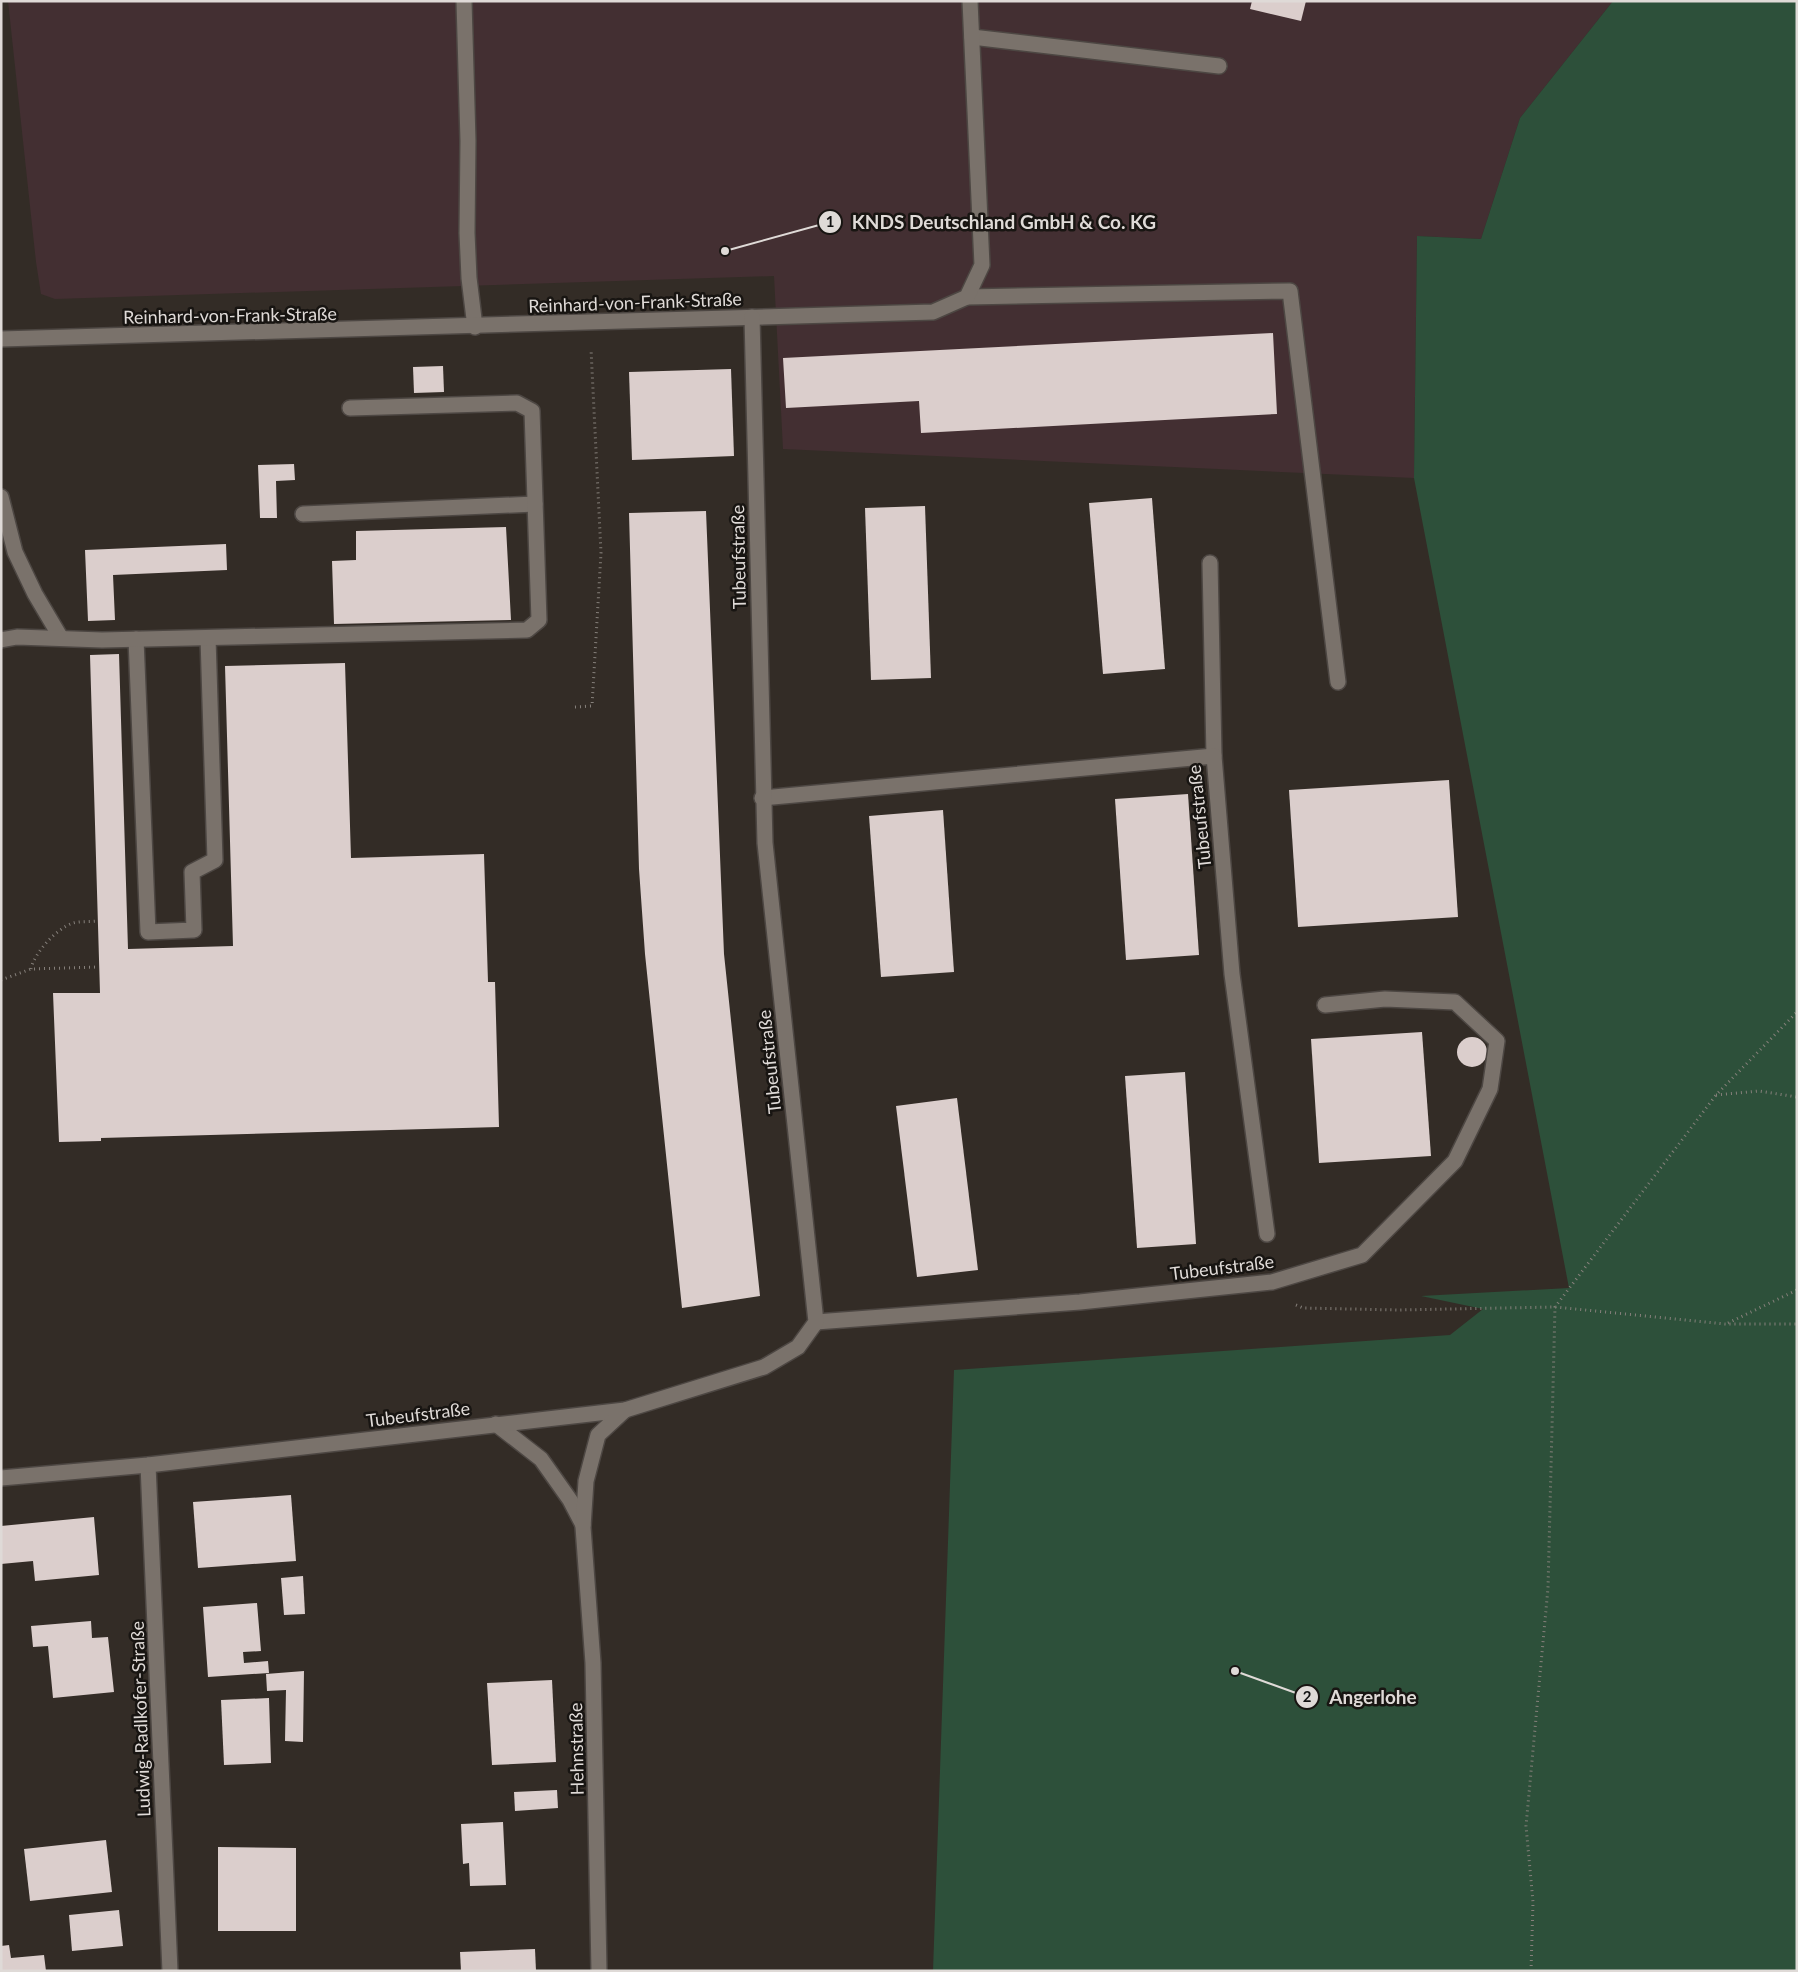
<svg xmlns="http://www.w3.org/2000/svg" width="1798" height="1972" font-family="Lato,sans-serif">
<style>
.industrial{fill:#432f32}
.green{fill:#2d503a}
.building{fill:#dbcecc}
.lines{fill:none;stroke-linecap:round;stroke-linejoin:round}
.lane-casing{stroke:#4d4743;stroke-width:18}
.street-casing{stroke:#4d4743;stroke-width:18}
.path{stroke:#86807b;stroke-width:3;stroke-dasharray:1 4;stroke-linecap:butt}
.lane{stroke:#7a726b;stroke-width:15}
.street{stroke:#7a726b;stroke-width:15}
.labels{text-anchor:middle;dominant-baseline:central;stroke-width:5;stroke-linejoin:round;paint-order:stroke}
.street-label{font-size:18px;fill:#dfdad7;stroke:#181512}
.leader{fill:none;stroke:#dfdad7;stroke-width:2}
.callout-dot{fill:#dfdad7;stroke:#181512;stroke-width:2}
.mark-label{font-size:15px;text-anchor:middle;font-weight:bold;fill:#111}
.callout-label{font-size:19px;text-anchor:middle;font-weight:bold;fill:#dfdad7;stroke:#181512;stroke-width:5;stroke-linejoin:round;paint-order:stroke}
</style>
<rect width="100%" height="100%" fill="#332c26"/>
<path class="industrial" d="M8,1H1613L1520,118L1481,239L1417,236L1414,478L783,449L774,276L55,299L41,294L36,262Z"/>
<path class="green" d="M1613,1H1797V1971H933L954,1370L1450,1335L1483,1309L1421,1296L1569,1288L1414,478L1417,236L1481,239L1520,118Z"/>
<g class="building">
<path d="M1252,1H1306L1301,21L1250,9Z"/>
<path d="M1273,333L1277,414L921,433L919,401L786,408L783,358Z"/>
<path d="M443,366L444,392L414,393L413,367Z"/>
<path d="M731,369L734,456L632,460L629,372Z"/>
<path d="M294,464L295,480L276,481L277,518H260L258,465Z"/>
<path d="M1152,498L1165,669L1103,674L1089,503Z"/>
<path d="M925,506L931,678L871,680L865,508Z"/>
<path d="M706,511L724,954L760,1296L682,1308L645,954L639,869L629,513Z"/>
<path d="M506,527L511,620L334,624L332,561L356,560V531Z"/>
<path d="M226,544L227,570L113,575L115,620L88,621L85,550Z"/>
<path d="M119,654L128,949L233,946L225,666L345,663L351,858L484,854L488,982H495L499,1127L101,1138V1141L59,1142L53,993H100L90,655Z"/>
<path d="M1449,780L1458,917L1298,927L1289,790Z"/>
<path d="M1188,794L1199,955L1126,960L1115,799Z"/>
<path d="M943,810L954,972L881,977L869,816Z"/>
<path d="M1422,1032L1431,1156L1319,1163L1311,1039Z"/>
<circle cx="1472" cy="1052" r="15"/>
<path d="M1185,1072L1196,1244L1137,1248L1125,1076Z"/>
<path d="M957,1098L978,1270L917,1277L896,1106Z"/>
<path d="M291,1495L296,1561L198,1568L193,1502Z"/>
<path d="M94,1517L99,1575L35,1581L33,1561L1,1564V1526Z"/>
<path d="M303,1576L305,1614L284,1615L281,1578Z"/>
<path d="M257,1603L261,1651L243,1652L244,1663L268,1661L269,1673L208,1677L203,1607Z"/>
<path d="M91,1621L92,1638L108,1637L114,1692L53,1698L48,1646L33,1647L31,1626Z"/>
<path d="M304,1671L303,1742L285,1741L286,1690L267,1691L266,1674Z"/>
<path d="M552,1680L556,1762L492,1765L487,1683Z"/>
<path d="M269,1698L271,1763L224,1765L221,1700Z"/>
<path d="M557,1790L558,1808L515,1811L514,1792Z"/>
<path d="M503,1822L506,1885L470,1886L469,1863L463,1864L461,1824Z"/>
<path d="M106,1840L112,1892L30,1901L24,1849Z"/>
<path d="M218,1847L296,1848V1931H218Z"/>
<path d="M119,1910L123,1946L72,1951L69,1915Z"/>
<path d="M9,1945L11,1958L44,1955L46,1971H1V1946Z"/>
<path d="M535,1949L536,1971H461L460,1952Z"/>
</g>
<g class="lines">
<g class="lane-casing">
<g id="lane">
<path d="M464,1L468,141L467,233L469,278L475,327"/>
<path d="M972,37L1219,66"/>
<path d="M967,297L1290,291L1338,682"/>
<path d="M1,497L15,552L35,594L61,638"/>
<path d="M303,514L535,504"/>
<path d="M1210,563L1214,756"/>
<path d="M136,639L148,932L194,930L192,872L215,860L208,638"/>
<path d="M1,640L17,637L102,640L527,630L539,620L532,411L517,403L350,408"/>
<path d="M762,798L1214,756L1232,974L1267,1234"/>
<path d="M816,1322L1080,1302L1272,1282L1362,1255L1455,1161L1490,1089L1497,1041L1455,1002L1385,999L1325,1005"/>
</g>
</g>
<g class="street-casing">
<g id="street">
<path d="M1,339L933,312L967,297L982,265L970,1"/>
<path d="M496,1424L541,1459L570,1500L583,1525"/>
<path d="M148,1465L170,1971"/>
<path d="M1,1478L148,1465L625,1410L764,1367L798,1347L816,1322L765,843L752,317"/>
<path d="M599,1971L593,1663L583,1527L586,1481L598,1435L625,1410"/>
</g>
</g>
<g class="path">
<path d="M575,707L592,706L601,553L591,349"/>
<path d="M31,969C34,953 57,928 73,923C81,921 90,922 98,921"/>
<path d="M1,980L31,969L99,967"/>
<path d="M1716,1095L1759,1091L1797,1097"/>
<path d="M1296,1305L1303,1308L1398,1310L1555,1307L1725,1324H1797"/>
<path d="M1728,1323L1797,1290"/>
<path d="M1531,1971L1533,1902L1526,1826L1548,1588L1555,1307L1716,1095L1797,1012"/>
</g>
<use href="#lane" class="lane"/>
<use href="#street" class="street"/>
</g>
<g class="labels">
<g class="street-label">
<text transform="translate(635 302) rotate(-2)">Reinhard-von-Frank-Straße</text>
<text transform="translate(230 315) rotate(-1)">Reinhard-von-Frank-Straße</text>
<text transform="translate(738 557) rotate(-91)">Tubeufstraße</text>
<text transform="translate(1199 817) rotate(-96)">Tubeufstraße</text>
<text transform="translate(769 1062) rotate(-96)">Tubeufstraße</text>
<text transform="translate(1222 1267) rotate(-7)">Tubeufstraße</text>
<text transform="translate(418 1414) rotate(-7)">Tubeufstraße</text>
<text transform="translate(140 1719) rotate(-92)">Ludwig-Radlkofer-Straße</text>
<text transform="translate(576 1749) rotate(-91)">Hehnstraße</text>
</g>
</g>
<path class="leader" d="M725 251L830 222M1235 1671L1307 1697"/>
<g class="callout-dot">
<circle cx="725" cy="251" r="5"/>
<circle cx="1235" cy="1671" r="5"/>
<circle cx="830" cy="222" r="12"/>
<circle cx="1307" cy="1697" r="12"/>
</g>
<g class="mark-label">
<text x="830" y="227">1</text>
<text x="1307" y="1702">2</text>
</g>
<g class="callout-label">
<text x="1004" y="229">KNDS Deutschland GmbH &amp; Co. KG</text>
<text x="1373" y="1704">Angerlohe</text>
</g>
<rect width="1798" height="1972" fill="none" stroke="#dfdad7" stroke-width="5"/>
</svg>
